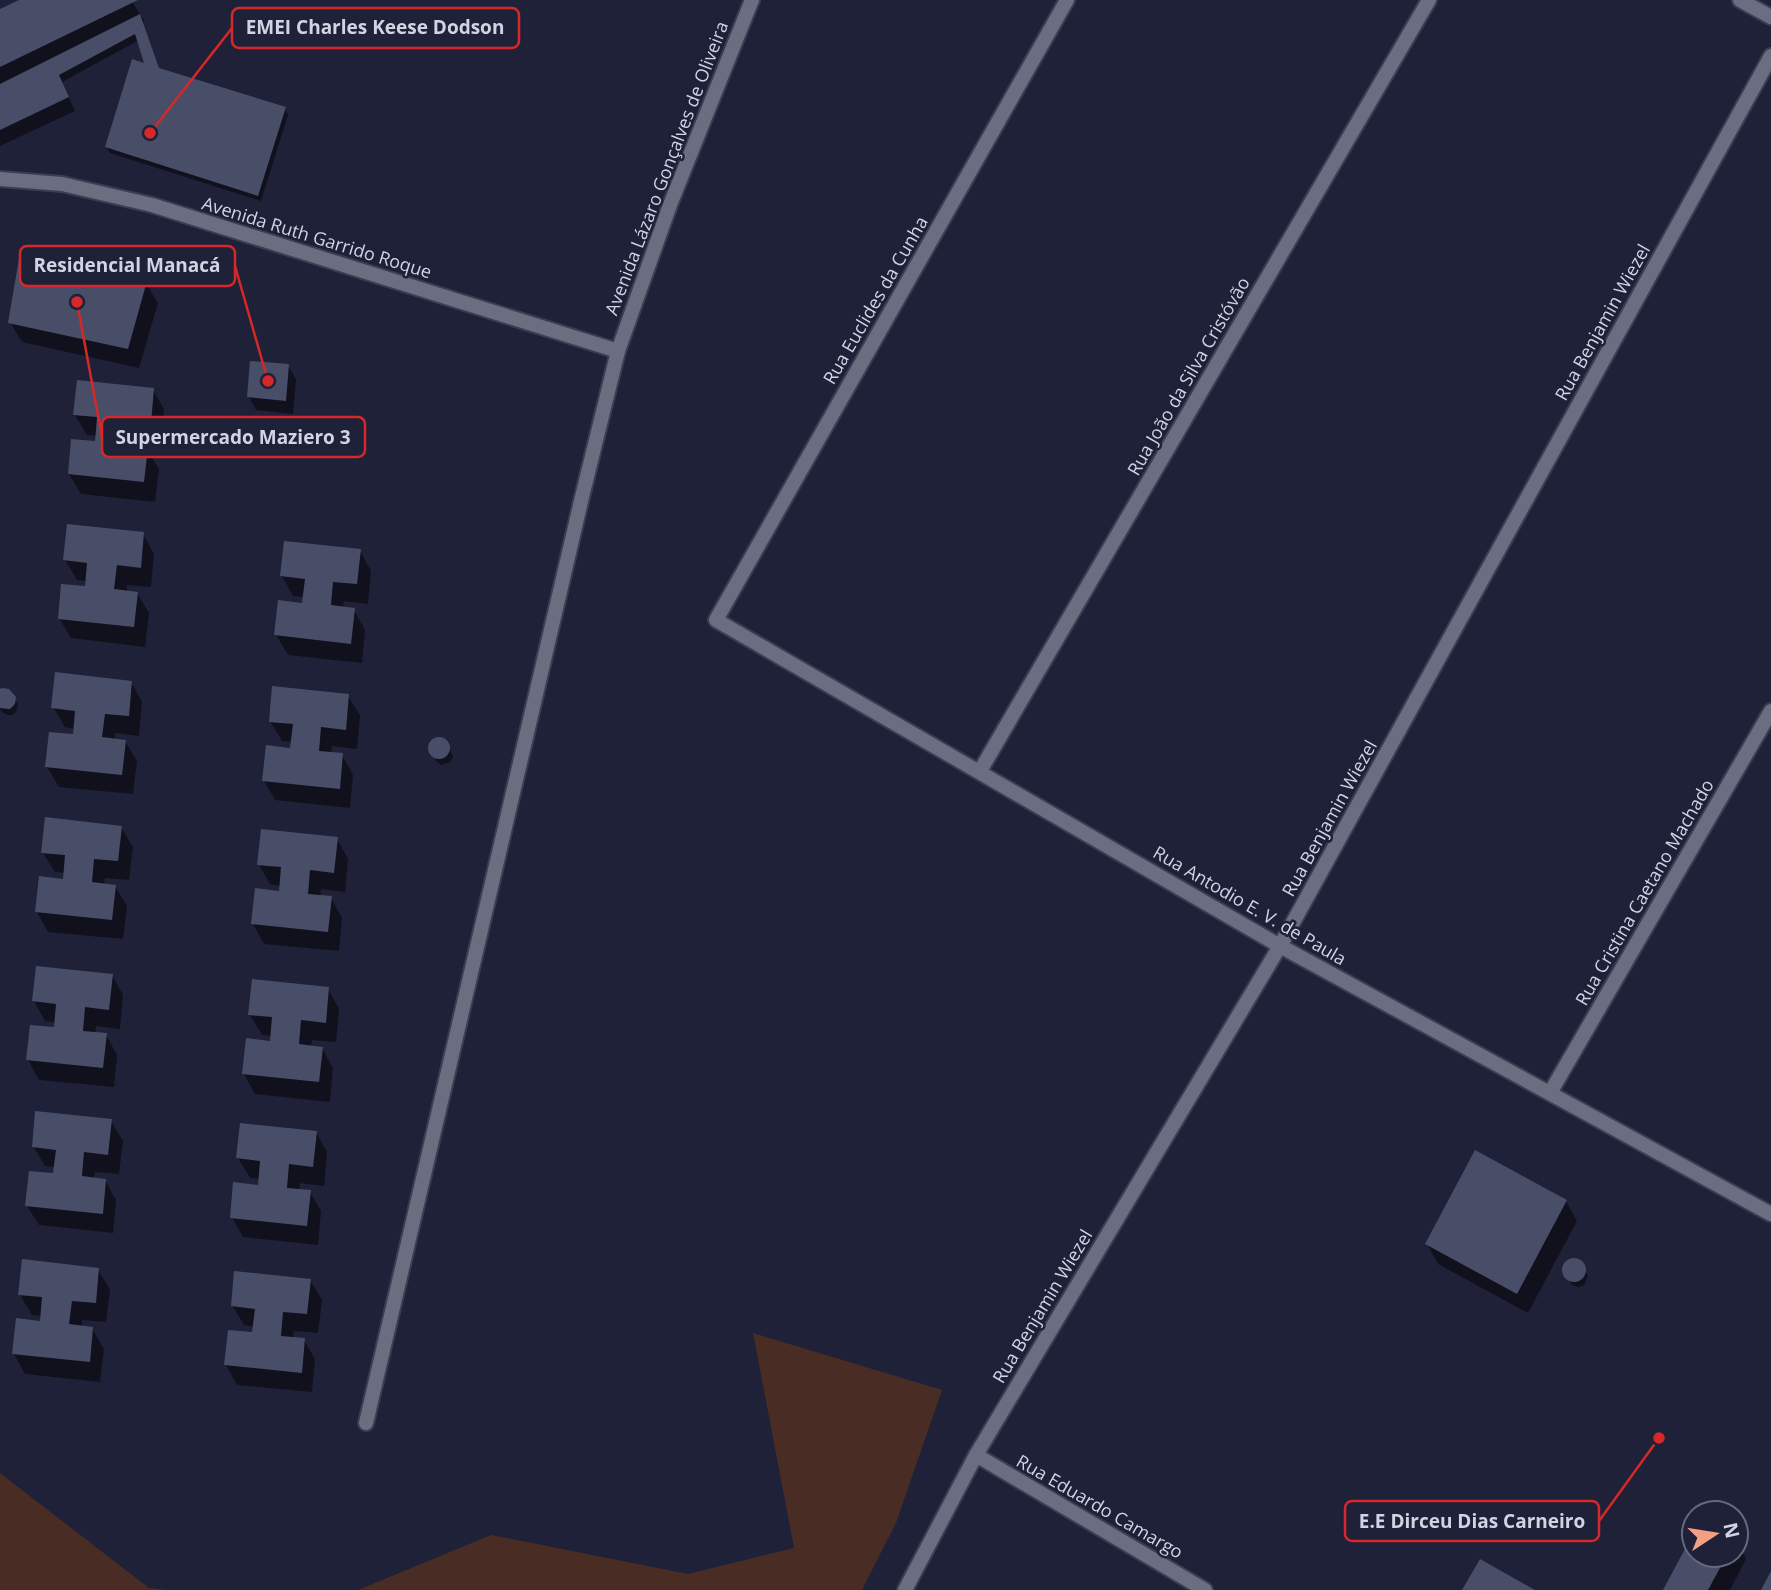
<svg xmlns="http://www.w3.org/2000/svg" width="1771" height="1590" font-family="'Open Sans',sans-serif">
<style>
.green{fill:#492c23}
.shadow{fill:#0007}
.building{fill:#494e68}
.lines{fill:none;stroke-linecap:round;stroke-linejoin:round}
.street-casing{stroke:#3a3e53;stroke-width:18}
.street{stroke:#6b6e80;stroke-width:14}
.labels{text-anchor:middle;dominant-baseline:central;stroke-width:5;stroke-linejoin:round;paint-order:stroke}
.street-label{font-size:18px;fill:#d0d4e3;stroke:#1e2138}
.leader{fill:none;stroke:#d62828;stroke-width:2.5}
.callout-dot{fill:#d62828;stroke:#1e2138;stroke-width:2.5}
.callout{fill:#1e2138;stroke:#d62828;stroke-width:2.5}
.callout-label{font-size:19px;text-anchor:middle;font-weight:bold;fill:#d0d4e3}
</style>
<rect width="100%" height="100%" fill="#1e2138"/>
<g class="green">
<path d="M753,1333L942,1390L896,1523L862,1590H358L491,1535L688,1574L794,1548Z"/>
<path d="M0,1473L149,1588L167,1590H0Z"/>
</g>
<g class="shadow">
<path d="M23,0H131L145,22H143L159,69L285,109L288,115L261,201L110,153L106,147L147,65L139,40L62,82L75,111L0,146V11Z"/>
<path d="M146,283L158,303L139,368L22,342L10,322Z"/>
<path d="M288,366L296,379L293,414L256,410L249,397Z"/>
<path d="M153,390L164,409L161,442L137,440L136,447L147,449L159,469L155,502L81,494L69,474L96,443L97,436L87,435L75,415Z"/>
<path d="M143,534L154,554L151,587L127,585V592L137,593L149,613L145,647L71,638L59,618L87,588V581L77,580L65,560Z"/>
<path d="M360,551L371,571L368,604L344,601L343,609L354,610L365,630L362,663L288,655L276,635L303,604L304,597L293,596L282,576Z"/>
<path d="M131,682L142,702L139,736L115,733V740L125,741L137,761L133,794L59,787L47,767L74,736L75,729L65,727L53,707Z"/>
<path d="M0,693L14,698L18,704L17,710L13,715H7L2,712L0,709Z"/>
<path d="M348,696L360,715L357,749L332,746L331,754L342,755L353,775L350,808L275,800L264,781L292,750V742L282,741L270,721Z"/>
<path d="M440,739L448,744L453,757L450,762L441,765L436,761L430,748L434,741Z"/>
<path d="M121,827L133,847L129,880L105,878L104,885L115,886L127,906L123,939L48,932L37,912L65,881V873L55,872L43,853Z"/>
<path d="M337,839L348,859L345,892L321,889L320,897L331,898L342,918L339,951L264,944L253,924L280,893L281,886L270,884L259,865Z"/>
<path d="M112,975L123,995L120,1029L96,1026L95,1034L106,1035L117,1055L114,1087L39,1080L28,1060L55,1029L56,1022L45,1021L34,1001Z"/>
<path d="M328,989L339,1009L336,1042L312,1040L311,1047L322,1048L333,1068L330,1102L255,1094L244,1074L272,1043V1036L262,1035L250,1015Z"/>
<path d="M111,1121L123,1141L119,1174L95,1172L94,1179L105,1180L116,1200L113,1233L39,1225L27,1206L55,1175L56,1167L45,1166L33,1146Z"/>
<path d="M316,1132L327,1152L324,1186L300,1183L299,1191L310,1192L321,1211L318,1245L243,1237L232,1217L260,1187V1179L250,1178L238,1158Z"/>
<path d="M1566,1201L1577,1221L1528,1313L1438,1264L1427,1244Z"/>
<path d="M1575,1259L1581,1263L1588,1276L1584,1285L1578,1287L1572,1285L1564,1273V1266L1566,1263Z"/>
<path d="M98,1270L110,1289L106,1322L82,1320V1326L92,1329L104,1349L100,1382L25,1374L14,1354L42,1323V1316L32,1315L20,1295Z"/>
<path d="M310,1280L322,1300L318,1333L294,1331L293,1338L304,1340L315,1359L312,1392L237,1385L226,1365L254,1334V1327L244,1325L232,1305Z"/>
<path d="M1694,1535V1555H1736V1541L1746,1559L1730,1590H1665Z"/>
</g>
<g class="building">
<path d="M19,0H138L0,67V9Z"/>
<path d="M140,14L159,68L286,107L258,196L105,147L132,59L144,63L135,34L59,75L69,97L0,130V84Z"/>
<path d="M21,247L147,281L128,349L8,323Z"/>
<path d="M250,361L289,364L286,401L247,397Z"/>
<path d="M77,380L154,388L151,423L127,421L124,444L148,447L144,482L68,474L71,439L95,441L97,417L73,415Z"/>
<path d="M67,524L144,532L141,568L117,565L114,589L138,592L134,627L58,619L61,584L85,586L87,563L63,560Z"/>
<path d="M284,541L361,549L357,584L333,582L331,605L355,608L351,644L274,635L278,600L302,603L305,579L280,576Z"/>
<path d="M55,672L132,681L129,716L105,714L102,737L126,740L122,775L45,767L49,732L73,734L75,711L51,708Z"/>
<path d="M272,686L349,694L346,730L321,727L319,751L343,753L340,789L262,781L266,745L290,748L293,724L269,722Z"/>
<path d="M2,688L9,689L16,697L15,704L10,709L0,708V689Z"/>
<circle cx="439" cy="748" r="11"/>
<path d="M45,817L122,826L118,861L94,859L92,882L116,885L112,920L35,912L39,876L63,879L65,855L41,853Z"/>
<path d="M261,829L338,837L334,873L310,870L308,894L332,896L328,932L251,924L255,888L279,891L281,867L257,865Z"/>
<path d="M36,966L113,974L109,1010L85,1007L83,1031L107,1033L103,1068L26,1060L30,1025L54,1027L56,1004L32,1001Z"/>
<path d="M252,979L329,987L326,1023L301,1020L299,1044L323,1047L319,1082L242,1074L246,1038L270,1041L272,1017L248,1015Z"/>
<path d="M35,1111L112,1119L108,1155L84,1152L82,1176L106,1179L103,1214L25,1206L29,1171L53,1173L56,1150L32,1147Z"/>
<path d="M240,1123L317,1131L313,1167L289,1164L287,1188L311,1190L307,1226L230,1218L233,1182L258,1185L260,1161L236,1158Z"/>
<path d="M1475,1150L1567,1200L1517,1294L1425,1244Z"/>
<circle cx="1574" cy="1270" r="12"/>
<path d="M22,1259L99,1268L96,1303L72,1301L69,1324L93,1327L90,1362L12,1354L16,1318L40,1321L42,1297L18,1295Z"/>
<path d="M234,1271L311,1279L307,1314L283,1312L281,1336L305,1338L302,1373L224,1365L228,1330L252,1332L255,1309L231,1306Z"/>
<path d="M1694,1532V1555H1727L1708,1590H1663Z"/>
<path d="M1480,1559L1535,1590H1462Z"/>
<path d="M1771,1571V1590H1761Z"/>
</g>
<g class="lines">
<g class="street-casing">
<g id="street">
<path d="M1067,0L716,620L1280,946L1771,1214"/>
<path d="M1740,0L1771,17"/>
<path d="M0,179L62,184L152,205L618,351"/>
<path d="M980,771L1429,0"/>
<path d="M1550,1093L1771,711"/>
<path d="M366,1423L582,497L618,351L670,205L752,0"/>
<path d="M976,1455L1205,1590"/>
<path d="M905,1590L976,1455L1280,946L1771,56"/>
</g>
</g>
<use href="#street" class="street"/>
</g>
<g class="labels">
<g class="street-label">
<text transform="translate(666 168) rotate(-69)">Avenida Lázaro Gonçalves de Oliveira</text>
<text transform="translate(317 237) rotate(17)">Avenida Ruth Garrido Roque</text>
<text transform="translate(875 300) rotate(-60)">Rua Euclides da Cunha</text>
<text transform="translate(1602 322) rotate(-61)">Rua Benjamin Wiezel</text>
<text transform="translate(1188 376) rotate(-60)">Rua João da Silva Cristóvão</text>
<text transform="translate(1329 818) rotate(-61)">Rua Benjamin Wiezel</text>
<text transform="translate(1644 892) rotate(-60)">Rua Cristina Caetano Machado</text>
<text transform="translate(1250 905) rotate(30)">Rua Antodio E. V. de Paula</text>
<text transform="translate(1042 1306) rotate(-59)">Rua Benjamin Wiezel</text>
<text transform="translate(1100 1506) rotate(30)">Rua Eduardo Camargo</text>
</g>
</g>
<path class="leader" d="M150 133L232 28M268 381L235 266M77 302L102 437M1659 1438L1599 1521"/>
<g class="callout-dot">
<circle cx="150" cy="133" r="7"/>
<circle cx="268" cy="381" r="7"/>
<circle cx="77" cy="302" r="7"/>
<circle cx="1659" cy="1438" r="7"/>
</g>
<g class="callout">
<rect x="232" y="8" width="287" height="40" rx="7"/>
<rect x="20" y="246" width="215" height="40" rx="7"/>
<rect x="102" y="417" width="263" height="40" rx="7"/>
<rect x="1345" y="1501" width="254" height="40" rx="7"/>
</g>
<g class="callout-label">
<text x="375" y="34">EMEI Charles Keese Dodson</text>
<text x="127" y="272">Residencial Manacá</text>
<text x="233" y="444">Supermercado Maziero 3</text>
<text x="1472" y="1528">E.E Dirceu Dias Carneiro</text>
</g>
<g transform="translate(1715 1534) rotate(78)"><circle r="33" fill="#1e2138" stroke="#65697c" stroke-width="2"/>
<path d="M0-5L12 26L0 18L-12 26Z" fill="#f39f84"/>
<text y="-10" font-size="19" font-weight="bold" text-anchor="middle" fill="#d0d4e3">N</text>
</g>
</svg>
